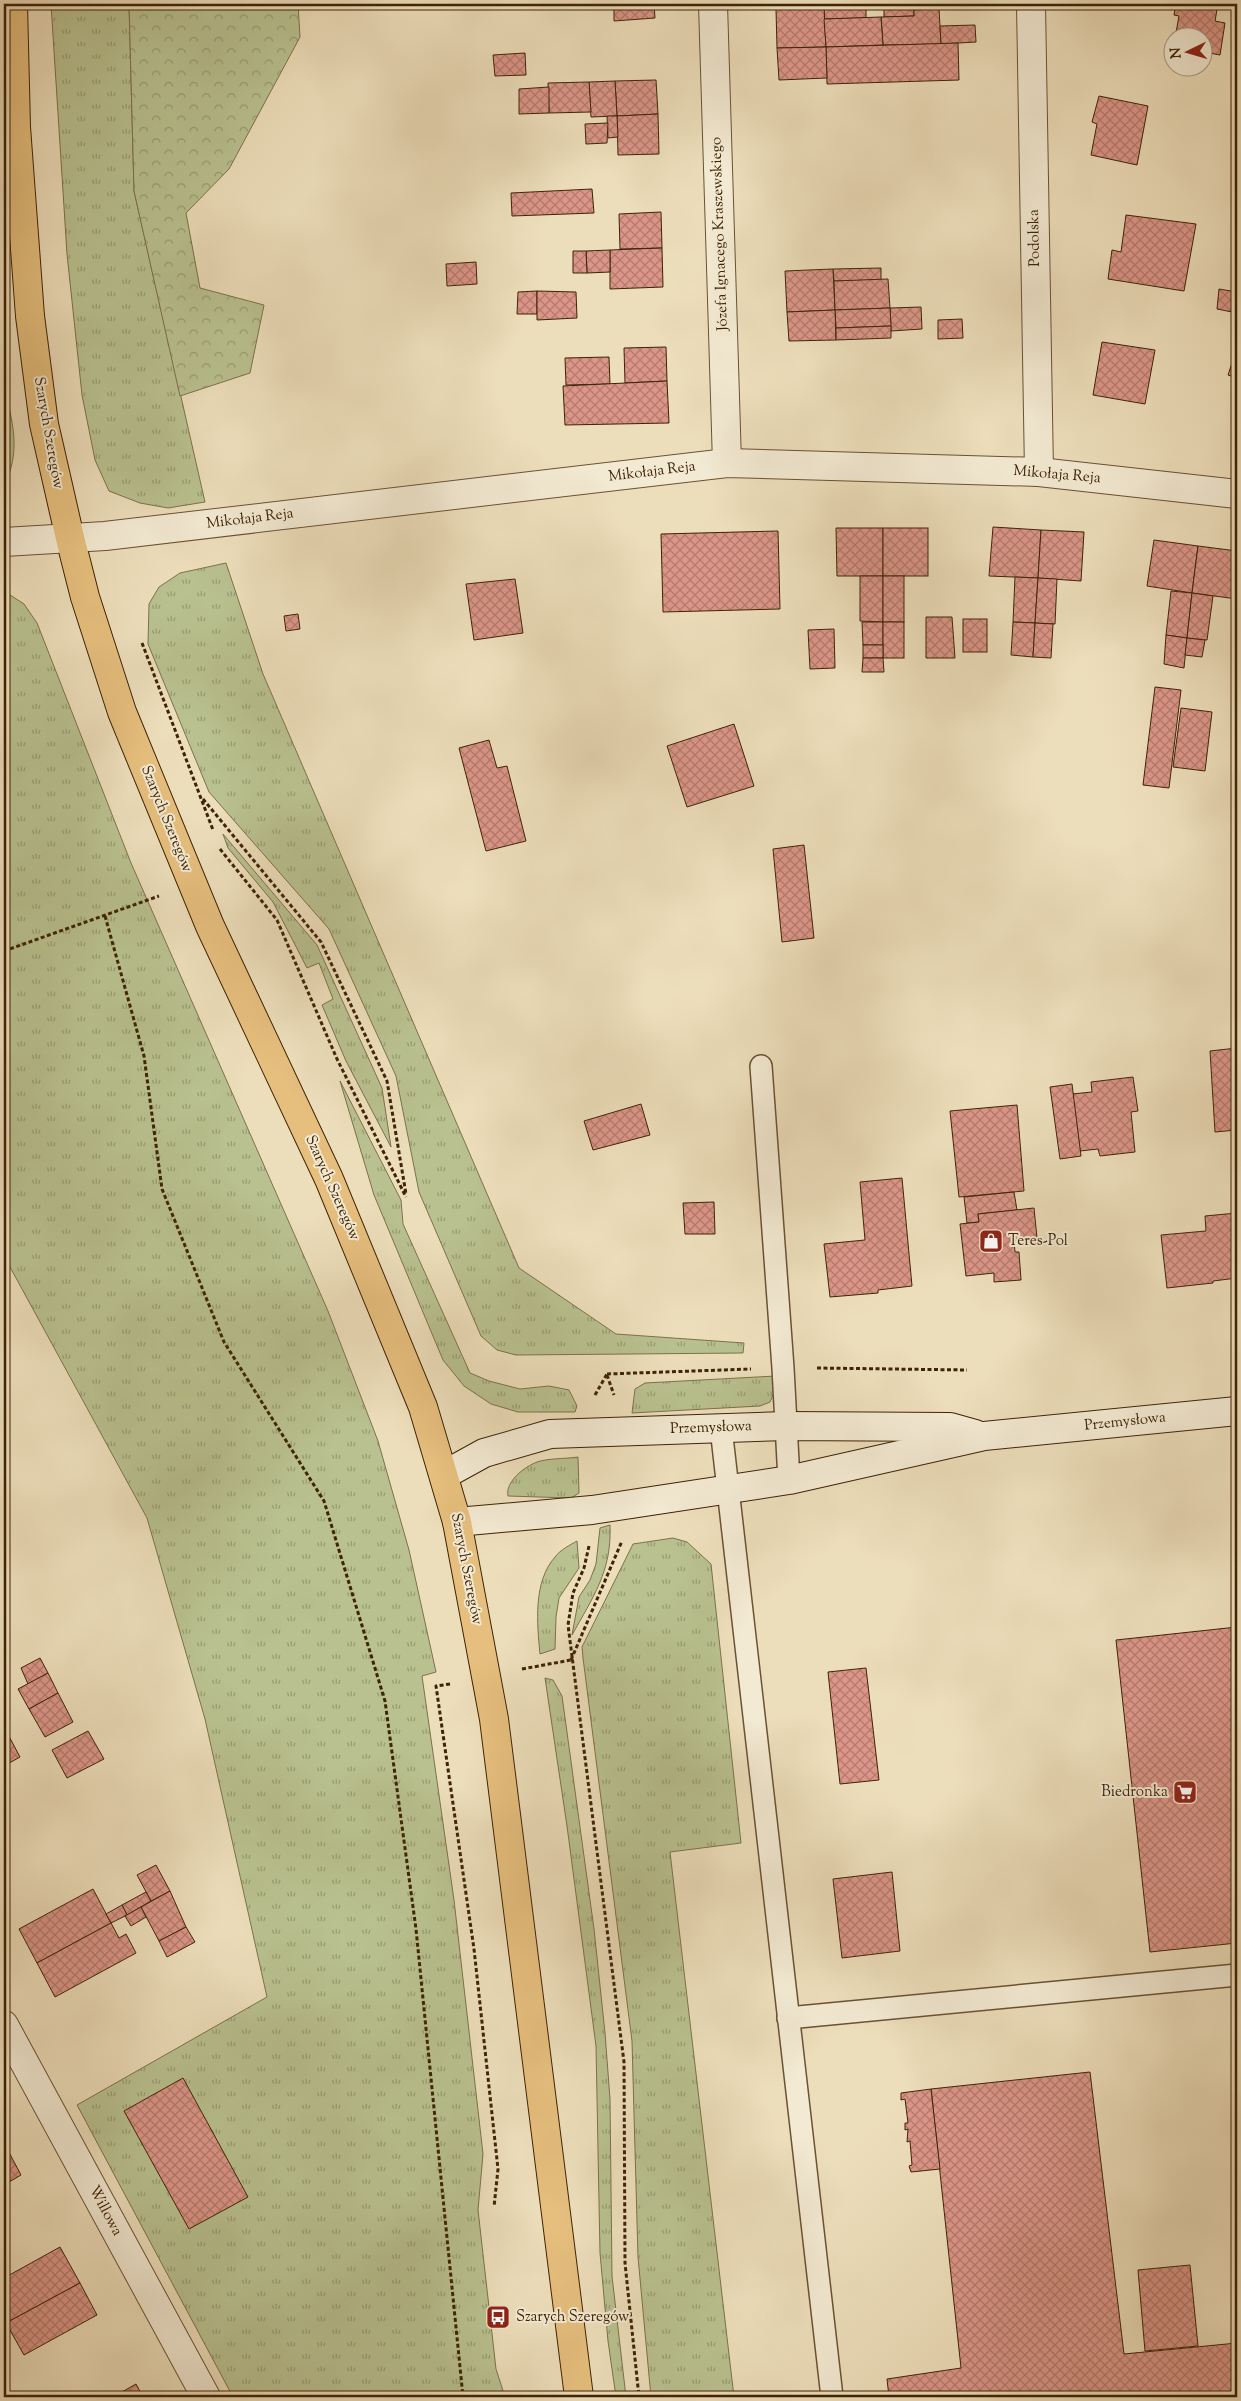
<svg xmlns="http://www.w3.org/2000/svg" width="1241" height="2401" font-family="'Sorts Mill Goudy',serif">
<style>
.grass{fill:url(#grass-tufts);stroke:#7c724a}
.forest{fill:url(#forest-crowns);stroke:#7c724a}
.building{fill:url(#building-cross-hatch);stroke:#3e2305}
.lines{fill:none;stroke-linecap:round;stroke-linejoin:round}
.service-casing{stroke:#6a5232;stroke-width:24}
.minor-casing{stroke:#6a5232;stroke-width:30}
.secondary-casing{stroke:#3e2305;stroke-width:30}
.primary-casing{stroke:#3e2305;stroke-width:30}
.path{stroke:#3e2305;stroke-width:3;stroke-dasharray:4 2.5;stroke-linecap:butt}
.service{stroke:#f3ead3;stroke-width:21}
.minor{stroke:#f3ead3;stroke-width:28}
.secondary{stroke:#f3ead3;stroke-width:28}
.primary{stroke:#e6bf7e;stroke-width:28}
.labels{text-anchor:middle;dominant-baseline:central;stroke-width:4;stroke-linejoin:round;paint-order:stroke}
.street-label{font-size:15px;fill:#3e2305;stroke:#f3ead3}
.poi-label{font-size:15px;fill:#3e2305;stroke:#f3ead3;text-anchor:start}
</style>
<defs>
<pattern id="grass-tufts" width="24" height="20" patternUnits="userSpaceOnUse" patternTransform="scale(1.25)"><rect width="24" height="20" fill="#b9c190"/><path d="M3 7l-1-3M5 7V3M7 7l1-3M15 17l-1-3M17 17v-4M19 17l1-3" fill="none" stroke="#989c74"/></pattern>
<pattern id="forest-crowns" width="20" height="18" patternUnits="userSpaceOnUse" patternTransform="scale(1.25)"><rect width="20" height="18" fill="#b9c190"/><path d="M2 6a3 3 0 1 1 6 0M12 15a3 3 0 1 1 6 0" fill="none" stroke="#989c74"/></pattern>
<pattern id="building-cross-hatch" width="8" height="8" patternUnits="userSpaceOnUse" patternTransform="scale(1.25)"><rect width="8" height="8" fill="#dc9689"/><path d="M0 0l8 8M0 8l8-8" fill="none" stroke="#b47a6e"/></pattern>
</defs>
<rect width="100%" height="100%" fill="#eddebb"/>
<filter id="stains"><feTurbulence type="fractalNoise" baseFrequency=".004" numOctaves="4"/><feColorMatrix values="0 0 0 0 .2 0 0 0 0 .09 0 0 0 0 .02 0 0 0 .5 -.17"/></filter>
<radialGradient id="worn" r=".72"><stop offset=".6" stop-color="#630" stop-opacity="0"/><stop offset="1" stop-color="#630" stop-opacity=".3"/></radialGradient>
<g class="grass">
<path d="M51,4H129L134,191L205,502L168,508L140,503L109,491L95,460L82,395L67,254Z"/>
<path d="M4,385C12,421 22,451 4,485Z"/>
<path d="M226,563L263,674L519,1268L616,1334L744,1343L743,1353L516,1355L497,1350L481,1336L419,1192L396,1076L329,929L209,792L148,644L149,604L159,587L180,573Z"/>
<path d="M4,591L24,604L37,623L131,863L328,1311L378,1441L409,1550L436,1672L422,1676L454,1900L483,2154L478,2210L496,2369L505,2397H233L77,2105L267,1997L205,1719L147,1518L4,1256Z"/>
<path d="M223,834L317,945L382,1088L391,1147L346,1061L322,1005L333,999L319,963L307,968L273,902L228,848Z"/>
<path d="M340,1081L401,1200L403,1224L470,1373L489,1381L520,1389L549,1386L569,1390L577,1406L575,1412H518L491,1404L464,1386L443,1360L374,1195Z"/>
<path d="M776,1376V1388L770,1402L760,1406L632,1413L635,1389L645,1383Z"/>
<path d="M578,1457L579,1493L571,1498L508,1496C505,1482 524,1467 537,1462C549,1458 565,1459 578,1457Z"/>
<path d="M610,1525C612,1571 593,1597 572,1635L579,1597L590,1580L596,1564L600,1528Z"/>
<path d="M673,1538L687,1542L711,1564L741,1843L670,1852L734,2397H651L638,2257L632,2041L583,1658L582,1647L633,1544Z"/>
<path d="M577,1541L579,1568L559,1598L556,1617L555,1649L540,1654C537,1623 533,1582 555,1557C560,1550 570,1545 577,1541Z"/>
<path d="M545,1678L553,1680L562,1696L594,1929L605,2033L610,2099L612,2276L626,2397H616L608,2341L600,2253L596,2046L567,1826Z"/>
</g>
<path class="forest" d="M129,4H298L300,37L229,169L186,213L200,288L264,305L250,373L180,396L134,191Z"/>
<g class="building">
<path d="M614,4H654L655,18L614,21Z"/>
<path d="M1176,4H1218L1215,21L1225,23L1220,55L1204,52V38H1175L1179,16L1174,15Z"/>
<path d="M866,5V18L824,19V7Z"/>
<path d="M914,5V16L884,17V6Z"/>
<path d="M824,7L826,47L777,48L776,9Z"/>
<path d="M939,8L941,44L883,45L881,17L914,16V10Z"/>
<path d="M881,17L883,45L826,47L824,19Z"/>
<path d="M975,25L976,42L941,44L940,26Z"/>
<path d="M958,43L959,80L827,84L826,47Z"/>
<path d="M826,47L827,78L779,80L777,48Z"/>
<path d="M525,53L526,75L495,76L493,55Z"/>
<path d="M656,80L658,114L617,116L615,81Z"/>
<path d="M615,81L617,116L591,117L589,82Z"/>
<path d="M589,82L591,112L549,113L548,83Z"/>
<path d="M549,87V113L519,114V89Z"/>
<path d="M1099,96L1148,106L1137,165L1091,155L1097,124L1092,122Z"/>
<path d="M658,114L659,154L618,155L617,116Z"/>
<path d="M607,116H617L618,137L608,138Z"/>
<path d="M608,123L607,143L586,144L585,124Z"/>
<path d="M592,189L594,213L512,216L511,193Z"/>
<path d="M661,212L662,248L620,249L619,214Z"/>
<path d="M1126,215L1196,224L1184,291L1108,279L1112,250L1121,252Z"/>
<path d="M662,248L663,287L610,289V250Z"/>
<path d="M610,250V272L587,273L586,251Z"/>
<path d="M573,251H586L587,273H573Z"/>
<path d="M476,262L477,284L447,286L446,264Z"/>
<path d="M881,268V280L834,281L833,269Z"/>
<path d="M833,269L835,310L787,312L785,271Z"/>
<path d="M888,279L890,308L835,310L834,281Z"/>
<path d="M1219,289L1237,292V313L1217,309Z"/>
<path d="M537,291V314H517L518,292Z"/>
<path d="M537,291L576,292L577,318L537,320Z"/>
<path d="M921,307L922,329L891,331L890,308Z"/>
<path d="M890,308L891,326L836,328L835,310Z"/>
<path d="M835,310L836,340L789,341L787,312Z"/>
<path d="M962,319L963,338L938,339V320Z"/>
<path d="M891,326V338L836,340V328Z"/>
<path d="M1102,342L1155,350L1145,404L1093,395Z"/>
<path d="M666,347L667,381L625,383L624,348Z"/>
<path d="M1236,351H1237V378L1228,375Z"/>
<path d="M609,357L610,384L566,385L565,358Z"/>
<path d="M667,381L669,423L565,425L563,386Z"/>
<path d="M993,527L1041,530L1038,578L989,576Z"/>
<path d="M836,528H883V576H837Z"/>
<rect x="883" y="528" width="45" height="48"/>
<path d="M1041,530L1084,532L1081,581L1038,578Z"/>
<path d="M778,531L780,609L663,612L661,534Z"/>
<path d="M1154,540L1198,546L1192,593L1147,586Z"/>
<path d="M1198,546L1237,551V599L1192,593Z"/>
<path d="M860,576H883V622L860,621Z"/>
<rect x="883" y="576" width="21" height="46"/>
<path d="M1015,577L1038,578L1035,623L1013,622Z"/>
<path d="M1038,578L1057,579L1055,624L1035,623Z"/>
<path d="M515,579L523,633L474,640L466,584Z"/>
<path d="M1171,591L1192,593L1187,638L1166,635Z"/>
<path d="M1192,593L1213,596L1207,640L1187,638Z"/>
<path d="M298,614L300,629L286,631L284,616Z"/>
<path d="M926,617H952L955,658H926Z"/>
<rect x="963" y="619" width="24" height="33"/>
<path d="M862,622H883V645H863Z"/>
<rect x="883" y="622" width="21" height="36"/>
<path d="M1013,622L1035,623L1033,657L1011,655Z"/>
<path d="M1035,623L1053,624L1051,658L1033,657Z"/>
<path d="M834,629L835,668L810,669L808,630Z"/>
<path d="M1166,635L1187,638L1184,668L1164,664Z"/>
<path d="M1187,638L1205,640L1202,657L1185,655Z"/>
<rect x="863" y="645" width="20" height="13"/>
<path d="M863,658H883L884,672H862Z"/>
<path d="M1155,687L1181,690L1169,788L1143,785Z"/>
<path d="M1181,708L1212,712L1205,771L1173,767Z"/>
<path d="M734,724L754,786L687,807L667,746Z"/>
<path d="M489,740L497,768L507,766L526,841L486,851L459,748Z"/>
<path d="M804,845L814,938L782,942L773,849Z"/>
<path d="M1237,1048V1130L1215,1132L1210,1051Z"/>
<path d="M1133,1077L1138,1111L1131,1112L1135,1152L1100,1156L1098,1149L1080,1151L1072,1094L1092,1092L1091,1082Z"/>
<path d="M1072,1084L1081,1156L1060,1159L1050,1087Z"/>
<path d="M641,1104L650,1135L593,1150L584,1121Z"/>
<path d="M1017,1105L1024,1191L959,1197L950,1111Z"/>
<path d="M902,1178L912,1286L878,1290V1293L830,1297L824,1244L865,1240L860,1182Z"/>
<path d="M1014,1192L1017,1210L978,1214L979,1222L967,1223L964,1197Z"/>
<path d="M714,1202L715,1234H685L683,1203Z"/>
<path d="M1034,1208L1037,1238L1014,1241L1015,1252H1019L1021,1280L994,1282V1273L966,1276L960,1224L979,1222L978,1214Z"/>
<path d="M1237,1213V1278L1213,1281V1283L1167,1288L1161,1235L1206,1231L1205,1216Z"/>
<path d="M1237,1627V1943L1150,1952L1116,1640Z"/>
<path d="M40,1658L48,1673L28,1684L21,1668Z"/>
<path d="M866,1668L879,1780L840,1784L828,1672Z"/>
<path d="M48,1673L58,1693L29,1709L18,1689Z"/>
<path d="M58,1693L73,1722L45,1737L29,1709Z"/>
<path d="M4,1727L20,1757L4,1766Z"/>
<path d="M88,1731L104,1759L67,1778L52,1750Z"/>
<path d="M156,1865L170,1891L151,1901L137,1875Z"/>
<path d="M892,1872L900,1951L842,1958L833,1879Z"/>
<path d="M93,1889L111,1923L37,1963L19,1929Z"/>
<path d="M170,1891L186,1927L159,1941L141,1907Z"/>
<path d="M146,1892L151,1901L127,1915L122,1905Z"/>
<path d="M122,1905L127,1915L111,1923L106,1914Z"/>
<path d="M141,1907L146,1917L131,1926L125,1916Z"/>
<path d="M111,1923L119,1938L126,1934L136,1953L55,1997L37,1963Z"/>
<path d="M186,1927L195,1942L167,1957L159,1941Z"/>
<path d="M1090,2072L1124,2354L1237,2343V2397H889L887,2379L961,2368L931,2089Z"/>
<path d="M183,2078L248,2197L189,2229L124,2111Z"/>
<path d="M931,2089L940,2169L911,2172L909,2166L912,2165L910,2141L907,2142L908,2129L905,2130V2123H908L905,2099L901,2100V2093Z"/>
<path d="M4,2143L21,2175L4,2185Z"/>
<path d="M60,2247L80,2283L6,2323L4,2319V2278Z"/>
<path d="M1190,2265L1198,2346L1145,2351L1138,2270Z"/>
<path d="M80,2283L97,2315L24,2355L6,2323Z"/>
<path d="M136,2384L143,2397H113Z"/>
</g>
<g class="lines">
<g class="service-casing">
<g id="service">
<path d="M761,1066L783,1368L789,1480"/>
<path d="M721,1428L832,2397"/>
<path d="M788,2018L1237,1975"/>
</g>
</g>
<g class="minor-casing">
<g id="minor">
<path d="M713,4L727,463"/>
<path d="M1031,4L1039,472"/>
<path d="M4,542L105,536L727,463L1039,472L1237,494"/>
<path d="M4,2025L206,2397"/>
</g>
</g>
<g class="secondary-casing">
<g id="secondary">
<path d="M444,1475L484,1453L550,1434L787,1426L950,1427L975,1434"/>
<path d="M457,1522L592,1510L789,1480L984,1436L1237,1411"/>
</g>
</g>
<g class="primary-casing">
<path id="primary" d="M13,4L16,127L30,316L44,424L70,538L85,597L122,712L210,926L329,1179L423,1407L457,1522L494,1719L579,2397"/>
</g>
<g class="path">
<path d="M142,643L213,830"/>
<path d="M203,799L321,942L387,1081L406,1194"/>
<path d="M220,849L277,920L337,1059L406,1197"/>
<path d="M105,916L144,1056L162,1189L224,1342L324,1501L385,1701L416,1929L463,2397"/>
<path d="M4,951L159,896"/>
<path d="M817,1368L967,1370"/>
<path d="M607,1374L751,1369"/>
<path d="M607,1375L614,1395"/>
<path d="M595,1395L607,1374"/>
<path d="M589,1546L584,1568L573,1593L568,1625L624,2062L625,2263L639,2397"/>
<path d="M571,1660L622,1541"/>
<path d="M522,1669L571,1660"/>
<path d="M450,1684L436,1686L474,1949L498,2169L494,2207"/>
</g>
<use href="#service" class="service"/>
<use href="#minor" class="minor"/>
<use href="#secondary" class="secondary"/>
<use href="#primary" class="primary"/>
</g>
<defs>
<g id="shop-square" transform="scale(1.25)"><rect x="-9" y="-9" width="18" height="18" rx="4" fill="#8f2418" stroke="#f3ead3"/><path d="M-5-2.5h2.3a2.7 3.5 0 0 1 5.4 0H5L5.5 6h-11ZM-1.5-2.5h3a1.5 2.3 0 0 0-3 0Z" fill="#fff"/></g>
<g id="supermarket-square" transform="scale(1.25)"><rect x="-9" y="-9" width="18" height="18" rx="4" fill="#8f2418" stroke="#f3ead3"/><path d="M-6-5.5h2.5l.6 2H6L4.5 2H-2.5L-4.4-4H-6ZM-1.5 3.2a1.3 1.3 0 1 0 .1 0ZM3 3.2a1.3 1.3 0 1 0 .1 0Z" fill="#fff"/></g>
<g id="bus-square" transform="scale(1.25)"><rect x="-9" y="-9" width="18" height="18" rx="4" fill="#8f2418" stroke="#f3ead3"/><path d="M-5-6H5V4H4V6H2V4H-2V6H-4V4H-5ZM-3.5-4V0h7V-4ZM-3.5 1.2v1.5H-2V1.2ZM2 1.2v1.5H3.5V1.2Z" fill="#fff"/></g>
</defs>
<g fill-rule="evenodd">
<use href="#shop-square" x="991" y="1241"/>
<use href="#supermarket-square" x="1185" y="1792"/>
<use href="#bus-square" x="498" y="2317"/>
</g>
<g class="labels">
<g class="street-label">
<text transform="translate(720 234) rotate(-92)">Józefa Ignacego Kraszewskiego</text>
<text transform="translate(1035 238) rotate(-91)">Podolska</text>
<text transform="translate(48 433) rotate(80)">Szarych Szeregów</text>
<text transform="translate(652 472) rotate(-7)">Mikołaja Reja</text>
<text transform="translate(1057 475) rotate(5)">Mikołaja Reja</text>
<text transform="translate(250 519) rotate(-7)">Mikołaja Reja</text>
<text transform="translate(166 819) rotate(68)">Szarych Szeregów</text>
<text transform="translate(332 1188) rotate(66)">Szarych Szeregów</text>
<text transform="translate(1125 1422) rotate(-6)">Przemysłowa</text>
<text transform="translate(711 1428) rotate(-2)">Przemysłowa</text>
<text transform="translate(466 1569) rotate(79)">Szarych Szeregów</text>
<text transform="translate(105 2211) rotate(62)">Willowa</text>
</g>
<g class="poi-label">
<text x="1008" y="1241">Teres-Pol</text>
<text x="1168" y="1792" text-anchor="end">Biedronka</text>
<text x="516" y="2317">Szarych Szeregów</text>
</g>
</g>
<rect width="1241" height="2401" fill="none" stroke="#eddebb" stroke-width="20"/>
<rect x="5" y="5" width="1231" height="2391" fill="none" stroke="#3e2305" stroke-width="2.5"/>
<rect x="10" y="10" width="1221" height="2381" fill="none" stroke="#3e2305"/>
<g transform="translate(1188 52) rotate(265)"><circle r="24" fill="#f3ead3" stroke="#ab9a81"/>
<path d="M0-4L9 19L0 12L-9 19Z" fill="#8f2418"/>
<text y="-8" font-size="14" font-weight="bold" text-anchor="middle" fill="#3e2305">N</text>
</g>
<rect width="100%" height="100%" filter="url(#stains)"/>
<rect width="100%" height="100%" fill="url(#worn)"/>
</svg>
